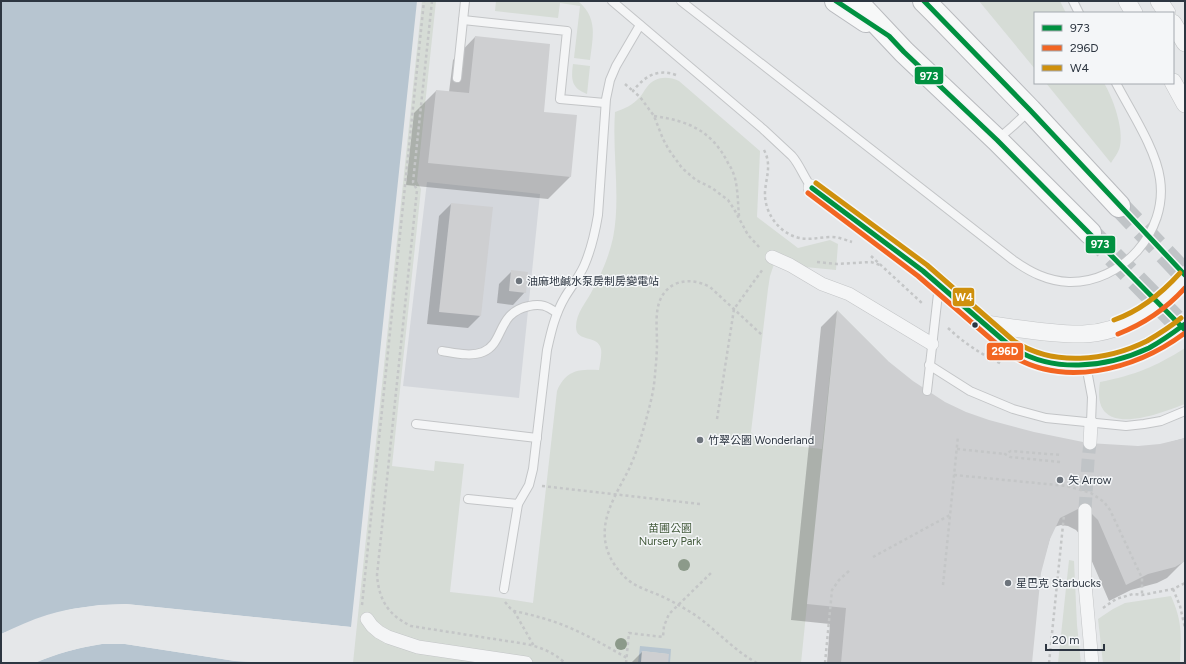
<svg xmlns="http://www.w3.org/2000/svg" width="1186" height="664" font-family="Figtree,'Noto Sans TC',sans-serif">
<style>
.built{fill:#d4d7dc}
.green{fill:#d6dcd6}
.water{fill:#b7c5d0}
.pier{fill:#e5e7e9}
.shadow{fill:#0003}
.building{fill:#cecfd1}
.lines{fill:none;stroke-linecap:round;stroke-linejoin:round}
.pedestrian-tunnel{stroke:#c0c4c7;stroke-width:13;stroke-dasharray:13 6;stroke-linecap:butt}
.trunk-tunnel{stroke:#c0c4c7;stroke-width:22;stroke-dasharray:22 11;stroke-linecap:butt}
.service-casing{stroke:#c3c5c7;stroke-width:10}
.pedestrian-casing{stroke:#c3c5c7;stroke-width:14}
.minor-casing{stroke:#c3c5c7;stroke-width:18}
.trunk-casing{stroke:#b8babe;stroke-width:24}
.path{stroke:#c4c6c7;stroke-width:2.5;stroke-dasharray:3 3;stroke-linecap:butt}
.service{stroke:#f4f5f6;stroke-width:8}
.pedestrian{stroke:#f4f5f6;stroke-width:13}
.minor{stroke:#f4f5f6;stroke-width:17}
.trunk{stroke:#f7f8f8;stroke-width:22}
.bus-1-casing{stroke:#f4f6f8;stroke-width:8}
.bus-2-casing{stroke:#f4f6f8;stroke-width:8}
.bus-3-casing{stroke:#f4f6f8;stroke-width:8}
.bus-1{stroke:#009140;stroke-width:5}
.bus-2{stroke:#f26522;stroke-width:5}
.bus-3{stroke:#cf900d;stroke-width:5}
.tree{fill:#8c9a8a}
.poi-dot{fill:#6d747c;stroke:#f4f6f8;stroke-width:1.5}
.bus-dot{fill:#2d3641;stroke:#f4f6f8;stroke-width:1.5}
.labels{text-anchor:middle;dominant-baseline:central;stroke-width:3;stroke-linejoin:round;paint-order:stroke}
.poi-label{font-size:11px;fill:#2d3641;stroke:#f4f6f8;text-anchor:start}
.park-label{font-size:11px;fill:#445b3c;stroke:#f4f6f8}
.line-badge{stroke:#f4f6f8;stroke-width:1.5}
.badge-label{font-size:11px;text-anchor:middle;font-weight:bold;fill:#fff}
</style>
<rect width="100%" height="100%" fill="#e5e7e9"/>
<path class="built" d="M427,182L540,194L519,398L403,386Z"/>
<g class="green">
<path d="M422,1H436L417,181L421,189L392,466L434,471L435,461L464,464L450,592L495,597L533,603L557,391C566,370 578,369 599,370C600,363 602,355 601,349C598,334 576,343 576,327C576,312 587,302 593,289C602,273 609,256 613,238C621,197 612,154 615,112C624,109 633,105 640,97C643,94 644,90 647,87C655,76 668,76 679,81L760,151L757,217L798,248L830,240L838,244L836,270L774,264L770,276L768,289L751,432L760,442L822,449L837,310L888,361L828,576L810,575L801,663H353Z"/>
<path d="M496,1H578C598,18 593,36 590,60L574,58L580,6L560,3L558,18L495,11Z"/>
<path d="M979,1H1060L1066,13H1035V69Z"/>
<path d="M573,64L590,66L587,94C571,88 571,79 573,64Z"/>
<path d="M1046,83H1104C1113,98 1124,129 1120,146C1119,152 1114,158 1111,163Z"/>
<path d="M1185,348V404C1156,415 1090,441 1100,382C1135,375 1155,367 1185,348Z"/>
<path d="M1069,560L1074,561L1077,625L1081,663H1058Z"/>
<path d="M1171,596C1183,623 1181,635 1180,663H1103L1098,619L1113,609L1125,603Z"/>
</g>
<g class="water">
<path d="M1,1H417L351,627L126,604C99,605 73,607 47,615C31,620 16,627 1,634Z"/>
<path d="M102,644H125L235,661L271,663H35C58,653 77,648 102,644Z"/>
<path d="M640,646L671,649L670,663H668V654L642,651L641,663H638Z"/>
</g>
<g class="pier">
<path d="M126,604L351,627V629L126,606L99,607L73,611L47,618L1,636V634L46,616L72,609L99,605Z"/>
<path d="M102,642H125L235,659L272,661L273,663L235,661L125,644H102L80,648L58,654L33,663L35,660L57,652L79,646Z"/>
</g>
<g class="shadow">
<path d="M475,37L570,177L548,199L406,185L414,113L436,91L449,92L453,60Z"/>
<path d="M451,204L480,316L468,328L427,324L439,216Z"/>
<path d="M512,271L525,292L513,305L497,303L499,284Z"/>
<path d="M837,311L887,362L912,382L945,403L966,413L988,421L1033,433L1088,444L1138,447L1160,445L1185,438V560L1167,578L1157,583L1131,590L1109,601L1081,536L1076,530L1068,526L1061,525L1054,527L1052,531L1040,573L1031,663H827L830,624L791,620L821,327Z"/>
<path d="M642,652L667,663H631Z"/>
</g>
<g class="building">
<path d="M475,36L550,44L544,112L577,115L571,177L428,163L436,90L469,93Z"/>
<path d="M451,203L493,207L481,316L439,312Z"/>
<path d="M511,270L528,272L526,293L509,291Z"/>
<path d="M837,310L888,361L913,381L945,402L966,412L989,420L1034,432L1088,443L1138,446L1160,444L1185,438V561L1175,567L1148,574L1126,585L1098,520L1092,514L1085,510L1078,509L1060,518L1050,539L1041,573L1032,663H841L846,608L807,604Z"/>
<path d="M642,651L669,654L668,663H641Z"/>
</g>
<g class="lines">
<path class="pedestrian-tunnel" d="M1085,510L1088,461L1090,443"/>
<g class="trunk-tunnel">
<path d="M1119,206L1185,275"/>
<path d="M1090,233L1185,330"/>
</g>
<g class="service-casing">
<g id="service">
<path d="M612,1L763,129L792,156C800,165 804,178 812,188"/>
<path d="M681,1L1013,260C1030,272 1047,281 1069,282C1122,283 1168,232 1160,179C1156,149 1130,110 1116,83"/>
<path d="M1073,1L1079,13"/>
<path d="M463,20L567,31L560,99L605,103"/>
<path d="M457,78L465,1"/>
<path d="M998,139L1013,126L1029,111"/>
<path d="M442,351C455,353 471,357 483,352C505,343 496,313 529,306C541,303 547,306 557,313"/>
<path d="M929,365L970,391L1013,409L1046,418L1126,426L1144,424L1161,421L1185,411"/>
<path d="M1086,365L1092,397L1091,423"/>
<path d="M927,391L939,285"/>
<path d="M416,424L537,438"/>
<path d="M468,499L518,504L529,485L533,469L547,350C551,332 555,314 565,297C571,287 579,277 584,266C591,250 595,233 598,215L606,99L610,80L616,66L640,25"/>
<path d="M504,589L518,504"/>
</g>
</g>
<g class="pedestrian-casing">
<g id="pedestrian">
<path d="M772,257L790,265L822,284L849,294L932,344"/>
<path d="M1090,443L1091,423"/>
<path d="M1085,510V584L1092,663"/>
<path d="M367,619L372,626L379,632L388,637L418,647L526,663"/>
</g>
</g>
<g class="minor-casing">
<g id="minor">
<path d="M1127,1L1134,13"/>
<path d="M1159,1L1167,13"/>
<path d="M1173,23L1185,43"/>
<path d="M1173,82L1185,104"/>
<path d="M812,188C845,215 881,237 914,264C937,282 959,302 981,321C994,332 1006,345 1021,353C1072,380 1144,360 1185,324"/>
<path d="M985,324C1016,328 1053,335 1083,334C1123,333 1160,307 1185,278"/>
</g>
</g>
<g class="trunk-casing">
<g id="trunk">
<path d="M836,1L866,21"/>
<path d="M856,1L904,52L997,140L1090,233"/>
<path d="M924,1L936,13L1030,110L1119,206"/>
</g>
</g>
<g class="path">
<path d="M432,1L413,182L417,190L377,575C379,600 388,615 411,626L526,644C540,647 553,652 565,663"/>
<path d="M676,75C657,68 644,77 633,91L640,97L654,116L663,139L669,150L682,168L696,180L712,188L728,200L734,209L748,235L760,248"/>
<path d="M625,84L633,91"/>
<path d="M654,116C689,121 712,131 728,163C732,169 735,176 736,183C738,194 738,205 739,216"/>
<path d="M764,150C772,165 766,177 765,192C764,211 777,231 796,237C808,241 819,237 832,237C839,237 846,240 852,242"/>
<path d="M871,256L923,304"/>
<path d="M817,262L837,264L871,262L880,265"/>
<path d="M948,328C964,343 982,355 1002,364"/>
<path d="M717,419L734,309L763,269"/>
<path d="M957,449L1005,454"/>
<path d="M1060,462L1010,457L1005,454L1011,451L1061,455"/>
<path d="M954,475L1067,486L1091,493L1104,502L1110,510L1142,578V595"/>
<path d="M542,486L700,504"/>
<path d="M873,557L950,515"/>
<path d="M943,585L958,436"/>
<path d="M1173,589L1180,606L1185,628"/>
<path d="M505,602L510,608L514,611C533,615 551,620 568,627C589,636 608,647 627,658"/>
<path d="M362,605L424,1"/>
<path d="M1103,608L1116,599L1133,594L1142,595L1173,589L1185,583"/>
<path d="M514,611L534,646"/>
<path d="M626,663L629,633L663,637L664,626L669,614L712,572"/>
<path d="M757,663C733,650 715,628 692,613C682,607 672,601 661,596C650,591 638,588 628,580C621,574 614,565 610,557C595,524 615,497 629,469C635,456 640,441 644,427C649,409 654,392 655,374C656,364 657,353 657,343C657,322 652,296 675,284C687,279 698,281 710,287L762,335"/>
<path d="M825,663L832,590L839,580L850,570"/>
<path d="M1049,663L1064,515"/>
<path d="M1185,663V658"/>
</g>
<use href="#service" class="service"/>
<use href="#pedestrian" class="pedestrian"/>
<use href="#minor" class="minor"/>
<use href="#trunk" class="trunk"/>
<g class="bus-1-casing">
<g id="bus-1">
<path d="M836,1L889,36L904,52L997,140L1185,330"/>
<path d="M924,1L1030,110L1185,275"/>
<path d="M812,188L923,271L1010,346C1051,374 1106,368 1149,348C1162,341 1173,333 1185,324"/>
</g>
</g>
<g class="bus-2-casing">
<g id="bus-2">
<path d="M808,193L918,276L1006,352C1061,390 1135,370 1185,333"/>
<path d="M1118,334C1144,324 1166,309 1185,288"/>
</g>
</g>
<g class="bus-3-casing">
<g id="bus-3">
<path d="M816,183L927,265L1014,341C1053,367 1107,361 1147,341C1159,334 1170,327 1181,318"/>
<path d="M1114,320C1140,311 1161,294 1180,273"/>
</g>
</g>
<use href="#bus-1" class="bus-1"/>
<use href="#bus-2" class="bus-2"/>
<use href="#bus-3" class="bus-3"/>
</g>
<g class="tree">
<circle cx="684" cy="565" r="6"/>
<circle cx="621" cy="644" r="6"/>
</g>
<g class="poi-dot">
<circle cx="519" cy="281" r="4"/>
<circle cx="700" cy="440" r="4"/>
<circle cx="1060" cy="480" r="4"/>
<circle cx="1008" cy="583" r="4"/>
</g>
<circle class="bus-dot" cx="975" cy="325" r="3.5"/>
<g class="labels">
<g class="poi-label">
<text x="527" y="281">油麻地鹹水泵房制房變電站</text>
<text x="708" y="440">竹翠公園 Wonderland</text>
<text x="1068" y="480">矢 Arrow</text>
<text x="1016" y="583">星巴克 Starbucks</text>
</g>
<g class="park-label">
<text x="670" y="528">苗圃公園<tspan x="670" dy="13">Nursery Park</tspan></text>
</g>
</g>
<g class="line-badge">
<rect x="914" y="66" width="30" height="19" rx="4" fill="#009140"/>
<rect x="1085" y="235" width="31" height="19" rx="4" fill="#009140"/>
<rect x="952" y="287" width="23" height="20" rx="4" fill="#cf900d"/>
<rect x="986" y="342" width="38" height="19" rx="4" fill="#f26522"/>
</g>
<g class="badge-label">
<text x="929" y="80">973</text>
<text x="1100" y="248">973</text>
<text x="964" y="301">W4</text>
<text x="1005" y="355">296D</text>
</g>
<rect width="1186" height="664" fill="none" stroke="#2d3641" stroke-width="4"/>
<rect x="1034" y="12" width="140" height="72" fill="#f4f6f8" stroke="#a4a9af"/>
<rect x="1042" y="25" width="20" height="6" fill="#009140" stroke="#a4a9af"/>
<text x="1070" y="32" font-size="12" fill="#2d3641">973</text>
<rect x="1042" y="45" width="20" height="6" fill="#f26522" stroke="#a4a9af"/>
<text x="1070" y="52" font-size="12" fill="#2d3641">296D</text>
<rect x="1042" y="65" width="20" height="6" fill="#cf900d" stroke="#a4a9af"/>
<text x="1070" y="72" font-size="12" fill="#2d3641">W4</text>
<path d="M1046 644v6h58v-6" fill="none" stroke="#2d3641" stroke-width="2"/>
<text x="1052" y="644" font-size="12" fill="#2d3641" stroke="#f4f6f8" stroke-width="3" paint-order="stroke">20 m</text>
</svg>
